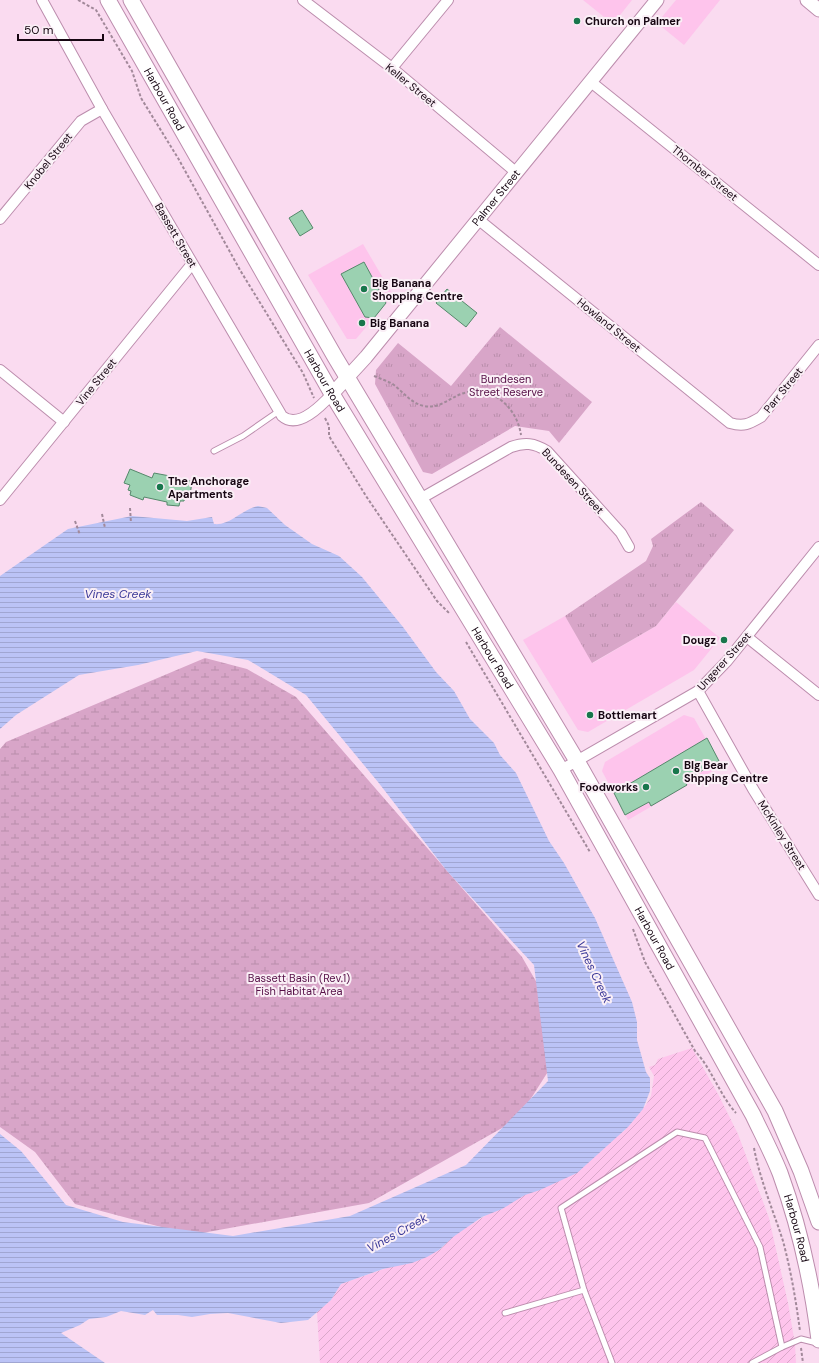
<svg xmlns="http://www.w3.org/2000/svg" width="819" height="1363" font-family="'DM Sans',sans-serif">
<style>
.built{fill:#fec4ec}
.industrial{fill:url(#industrial-furrows)}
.grass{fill:url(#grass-tufts)}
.wetland{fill:url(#wetland-marsh)}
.water{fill:url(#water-rules)}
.building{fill:#9bd1b1;stroke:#55886b}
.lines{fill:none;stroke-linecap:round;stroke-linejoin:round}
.service-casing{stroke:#bc8dad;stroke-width:7}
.minor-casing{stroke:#bc8dad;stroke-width:12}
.tertiary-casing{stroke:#bc8dad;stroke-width:15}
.secondary-casing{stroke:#bc8dad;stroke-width:17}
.path{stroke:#a2899a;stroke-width:2;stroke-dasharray:3 2;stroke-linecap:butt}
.service{stroke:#fff;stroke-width:5}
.minor{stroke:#fff;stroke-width:10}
.tertiary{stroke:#fff;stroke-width:13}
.secondary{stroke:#fff;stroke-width:15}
.poi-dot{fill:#18764c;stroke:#faeff6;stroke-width:1.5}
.labels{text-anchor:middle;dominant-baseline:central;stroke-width:4;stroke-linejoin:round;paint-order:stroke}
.poi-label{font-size:11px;font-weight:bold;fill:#160612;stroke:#faeff6;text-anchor:start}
.street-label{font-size:11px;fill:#160612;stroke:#faeff6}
.park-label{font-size:11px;fill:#561047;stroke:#faeff6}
.water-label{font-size:12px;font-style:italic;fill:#3c3a99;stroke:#faeff6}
</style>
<defs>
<pattern id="industrial-furrows" width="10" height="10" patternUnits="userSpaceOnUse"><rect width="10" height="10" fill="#fec4ec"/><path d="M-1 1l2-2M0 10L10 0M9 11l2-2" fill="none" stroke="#d9a7c9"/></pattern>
<pattern id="grass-tufts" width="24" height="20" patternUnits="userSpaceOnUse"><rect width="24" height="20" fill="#d8a5c8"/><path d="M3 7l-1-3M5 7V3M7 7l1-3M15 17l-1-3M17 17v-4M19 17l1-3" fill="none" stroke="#b98dab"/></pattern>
<pattern id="wetland-marsh" width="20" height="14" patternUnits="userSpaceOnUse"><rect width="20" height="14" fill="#d8a5c8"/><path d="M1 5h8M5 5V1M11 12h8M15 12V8" fill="none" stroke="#b98dab"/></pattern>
<pattern id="water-rules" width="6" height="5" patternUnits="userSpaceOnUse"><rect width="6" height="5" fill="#bbc3f6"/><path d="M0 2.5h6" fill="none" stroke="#a0a6d2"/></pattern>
</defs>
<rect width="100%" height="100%" fill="#fadbf0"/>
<g class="built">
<path d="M583,0H632L613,24Z"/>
<path d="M676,0H720L684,45L657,23Z"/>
<path d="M363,244L393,295L356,339H347L308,275Z"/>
<path d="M676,602L720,638L694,670L588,732L578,730L523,640L565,616L593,663L656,626Z"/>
<path d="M684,715L694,718L721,766L628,820L602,771L605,762Z"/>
</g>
<path class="industrial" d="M692,1048L718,1094L738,1134L769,1218L788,1303L795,1344L796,1363H320L317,1312L331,1300L341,1284L441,1249L454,1235L624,1131L646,1105L651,1096L654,1076L649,1067L655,1065L658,1059Z"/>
<g class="grass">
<path d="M500,327L592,402L559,443L549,431L515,426L432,474L423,472L375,384L376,370L398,343L451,386Z"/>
<path d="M701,502L734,530L656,626L592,663L565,616L646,561L653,546L651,539Z"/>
</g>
<path class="wetland" d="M205,658L247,669L296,697L522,957L545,997L549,1070L518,1119L369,1203L191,1235L75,1204L35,1152L0,1127V749L6,742Z"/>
<path class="water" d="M258,506L267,508L285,525L312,544L339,556L362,577L403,627L436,672L454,691L470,719L494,743L500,755L516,773L549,841L564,863L595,918L632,1002L637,1022V1040L646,1072L650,1078V1091L643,1109L628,1127L577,1173L540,1190L525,1195L502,1209L482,1217L453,1237L439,1250L427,1257L412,1263L383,1269L341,1284L331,1300L308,1320L281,1323L228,1313L210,1314L192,1317L178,1315H157L153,1310L145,1315L121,1311L106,1317L89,1319L80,1325L61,1333L105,1363H0V1134L21,1151L66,1205L123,1222L233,1236L350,1216L466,1165L548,1081L534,965L447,871L378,782L306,695L248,660L197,651L138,665L79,675L16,715L0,729V576L68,529L132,516L187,521L212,517L214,524C230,526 242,509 258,506Z"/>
<g class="building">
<path d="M302,210L313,228L300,236L289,218Z"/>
<path d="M364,262L386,303L374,318L365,317L341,274Z"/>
<path d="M447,289L477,313L466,327L436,303Z"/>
<path d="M130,469L152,478L154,473L170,476L169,480L192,481L190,496H185L184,501H180L179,506L167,505V502L144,497L143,500L130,495L131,491L128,490L130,485L124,483Z"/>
<path d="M707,738L719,761L684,781L687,785L651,806L649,802L625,815L614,793Z"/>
</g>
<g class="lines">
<g class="service-casing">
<g id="service">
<path d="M214,451L243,436L279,411"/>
<path d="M505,1313L584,1290"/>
<path d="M612,1363L584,1290L561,1208L677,1132L705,1138L760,1247L782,1347"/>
<path d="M752,1363L782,1347L801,1339L817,1343"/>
</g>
</g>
<g class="minor-casing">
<g id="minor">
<path d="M42,0L102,109L282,416C298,430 321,406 332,394"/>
<path d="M303,0L392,68L517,173"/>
<path d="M392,68L448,0"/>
<path d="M591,82L819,265"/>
<path d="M0,219L81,121L102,109"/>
<path d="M479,220L730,423C744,427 749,424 761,417L819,345"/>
<path d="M0,370L64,422"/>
<path d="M420,499L511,447C525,442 534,443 547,451L621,533L629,547"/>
<path d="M0,500L192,264"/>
<path d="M747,637L819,695"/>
<path d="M698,691L753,789L819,895"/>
<path d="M561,770L698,691L727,661L819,547"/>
</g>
</g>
<g class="tertiary-casing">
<g id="tertiary">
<path d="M807,0L819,10"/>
<path id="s1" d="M332,394L366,357L657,0"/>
</g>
</g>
<g class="secondary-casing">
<g id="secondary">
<path id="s2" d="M108,0L332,394L561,770L753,1115C762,1134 772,1153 780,1173C800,1228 812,1283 819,1340"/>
<path d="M131,0L335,357L577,761L775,1111L801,1171L819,1222"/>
</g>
</g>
<g class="path">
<path d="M78,0L96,10L132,71L141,98L178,158L240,270L303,373L314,398"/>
<path d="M374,376C381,379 388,381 394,385C404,393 411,403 424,406C439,409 448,399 461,394C491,383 517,407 521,435"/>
<path d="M325,418L329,426V436L366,496L437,601L450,614"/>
<path d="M130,508L131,523"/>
<path d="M102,514L105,528"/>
<path d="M75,521L80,535"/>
<path d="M466,642L590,852"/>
<path d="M633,929L645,962L695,1051C712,1069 719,1094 736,1113"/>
<path d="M754,1148C760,1180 773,1210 783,1241C791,1271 796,1301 800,1331"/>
<path d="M801,1348L803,1363"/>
</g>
<use href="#service" class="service"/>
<use href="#minor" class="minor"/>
<use href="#tertiary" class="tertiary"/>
<use href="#secondary" class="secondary"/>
</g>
<g class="poi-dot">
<circle cx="577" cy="21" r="4"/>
<circle cx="364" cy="289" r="4"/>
<circle cx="362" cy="323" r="4"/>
<circle cx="160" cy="487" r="4"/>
<circle cx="724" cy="640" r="4"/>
<circle cx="590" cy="715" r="4"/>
<circle cx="676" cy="771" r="4"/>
<circle cx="646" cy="787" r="4"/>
</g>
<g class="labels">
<g class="poi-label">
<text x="585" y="21">Church on Palmer</text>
<text x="372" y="283">Big Banana<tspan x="372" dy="13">Shopping Centre</tspan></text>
<text x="370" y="323">Big Banana</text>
<text x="168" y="481">The Anchorage<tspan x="168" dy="13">Apartments</tspan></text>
<text x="716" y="640" text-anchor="end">Dougz</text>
<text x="598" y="715">Bottlemart</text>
<text x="684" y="765">BIg Bear<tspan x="684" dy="13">Shpping Centre</tspan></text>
<text x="638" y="787" text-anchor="end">Foodworks</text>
</g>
<g class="street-label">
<text transform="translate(411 85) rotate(39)">Keller Street</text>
<text stroke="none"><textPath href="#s2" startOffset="114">Harbour Road</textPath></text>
<text transform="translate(48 161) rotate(-51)">Knobel Street</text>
<text transform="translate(705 173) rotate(39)">Thornber Street</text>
<text stroke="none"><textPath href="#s1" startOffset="256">Palmer Street</textPath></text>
<text transform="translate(176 235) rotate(60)">Bassett Street</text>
<text transform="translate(609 325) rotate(39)">Howland Street</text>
<text stroke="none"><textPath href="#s2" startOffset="438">Harbour Road</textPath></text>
<text transform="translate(96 382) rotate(-51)">Vine Street</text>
<text transform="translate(783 390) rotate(-51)">Parr Street</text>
<text transform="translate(573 481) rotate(47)">Bundesen Street</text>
<text stroke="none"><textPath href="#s2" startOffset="762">Harbour Road</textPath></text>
<text transform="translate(724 661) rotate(-48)">Ungerer Street</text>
<text transform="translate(782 835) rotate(58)">McKinley Street</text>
<text stroke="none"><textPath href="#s2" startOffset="1086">Harbour Road</textPath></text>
<text stroke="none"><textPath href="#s2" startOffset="1410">Harbour Road</textPath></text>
</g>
<g class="park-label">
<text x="506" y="379">Bundesen<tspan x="506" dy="13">Street Reserve</tspan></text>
<text x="299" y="978">Bassett Basin (Rev.1)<tspan x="299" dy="13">Fish Habitat Area</tspan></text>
</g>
<g class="water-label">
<text x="118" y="594">Vines Creek</text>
<text transform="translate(594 972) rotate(65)">Vines Creek</text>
<text transform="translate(397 1233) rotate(-29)">Vines Creek</text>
</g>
</g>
<path d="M18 34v6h85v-6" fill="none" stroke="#160612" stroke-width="2"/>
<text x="24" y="34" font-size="12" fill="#160612" stroke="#faeff6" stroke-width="3" paint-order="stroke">50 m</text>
</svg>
